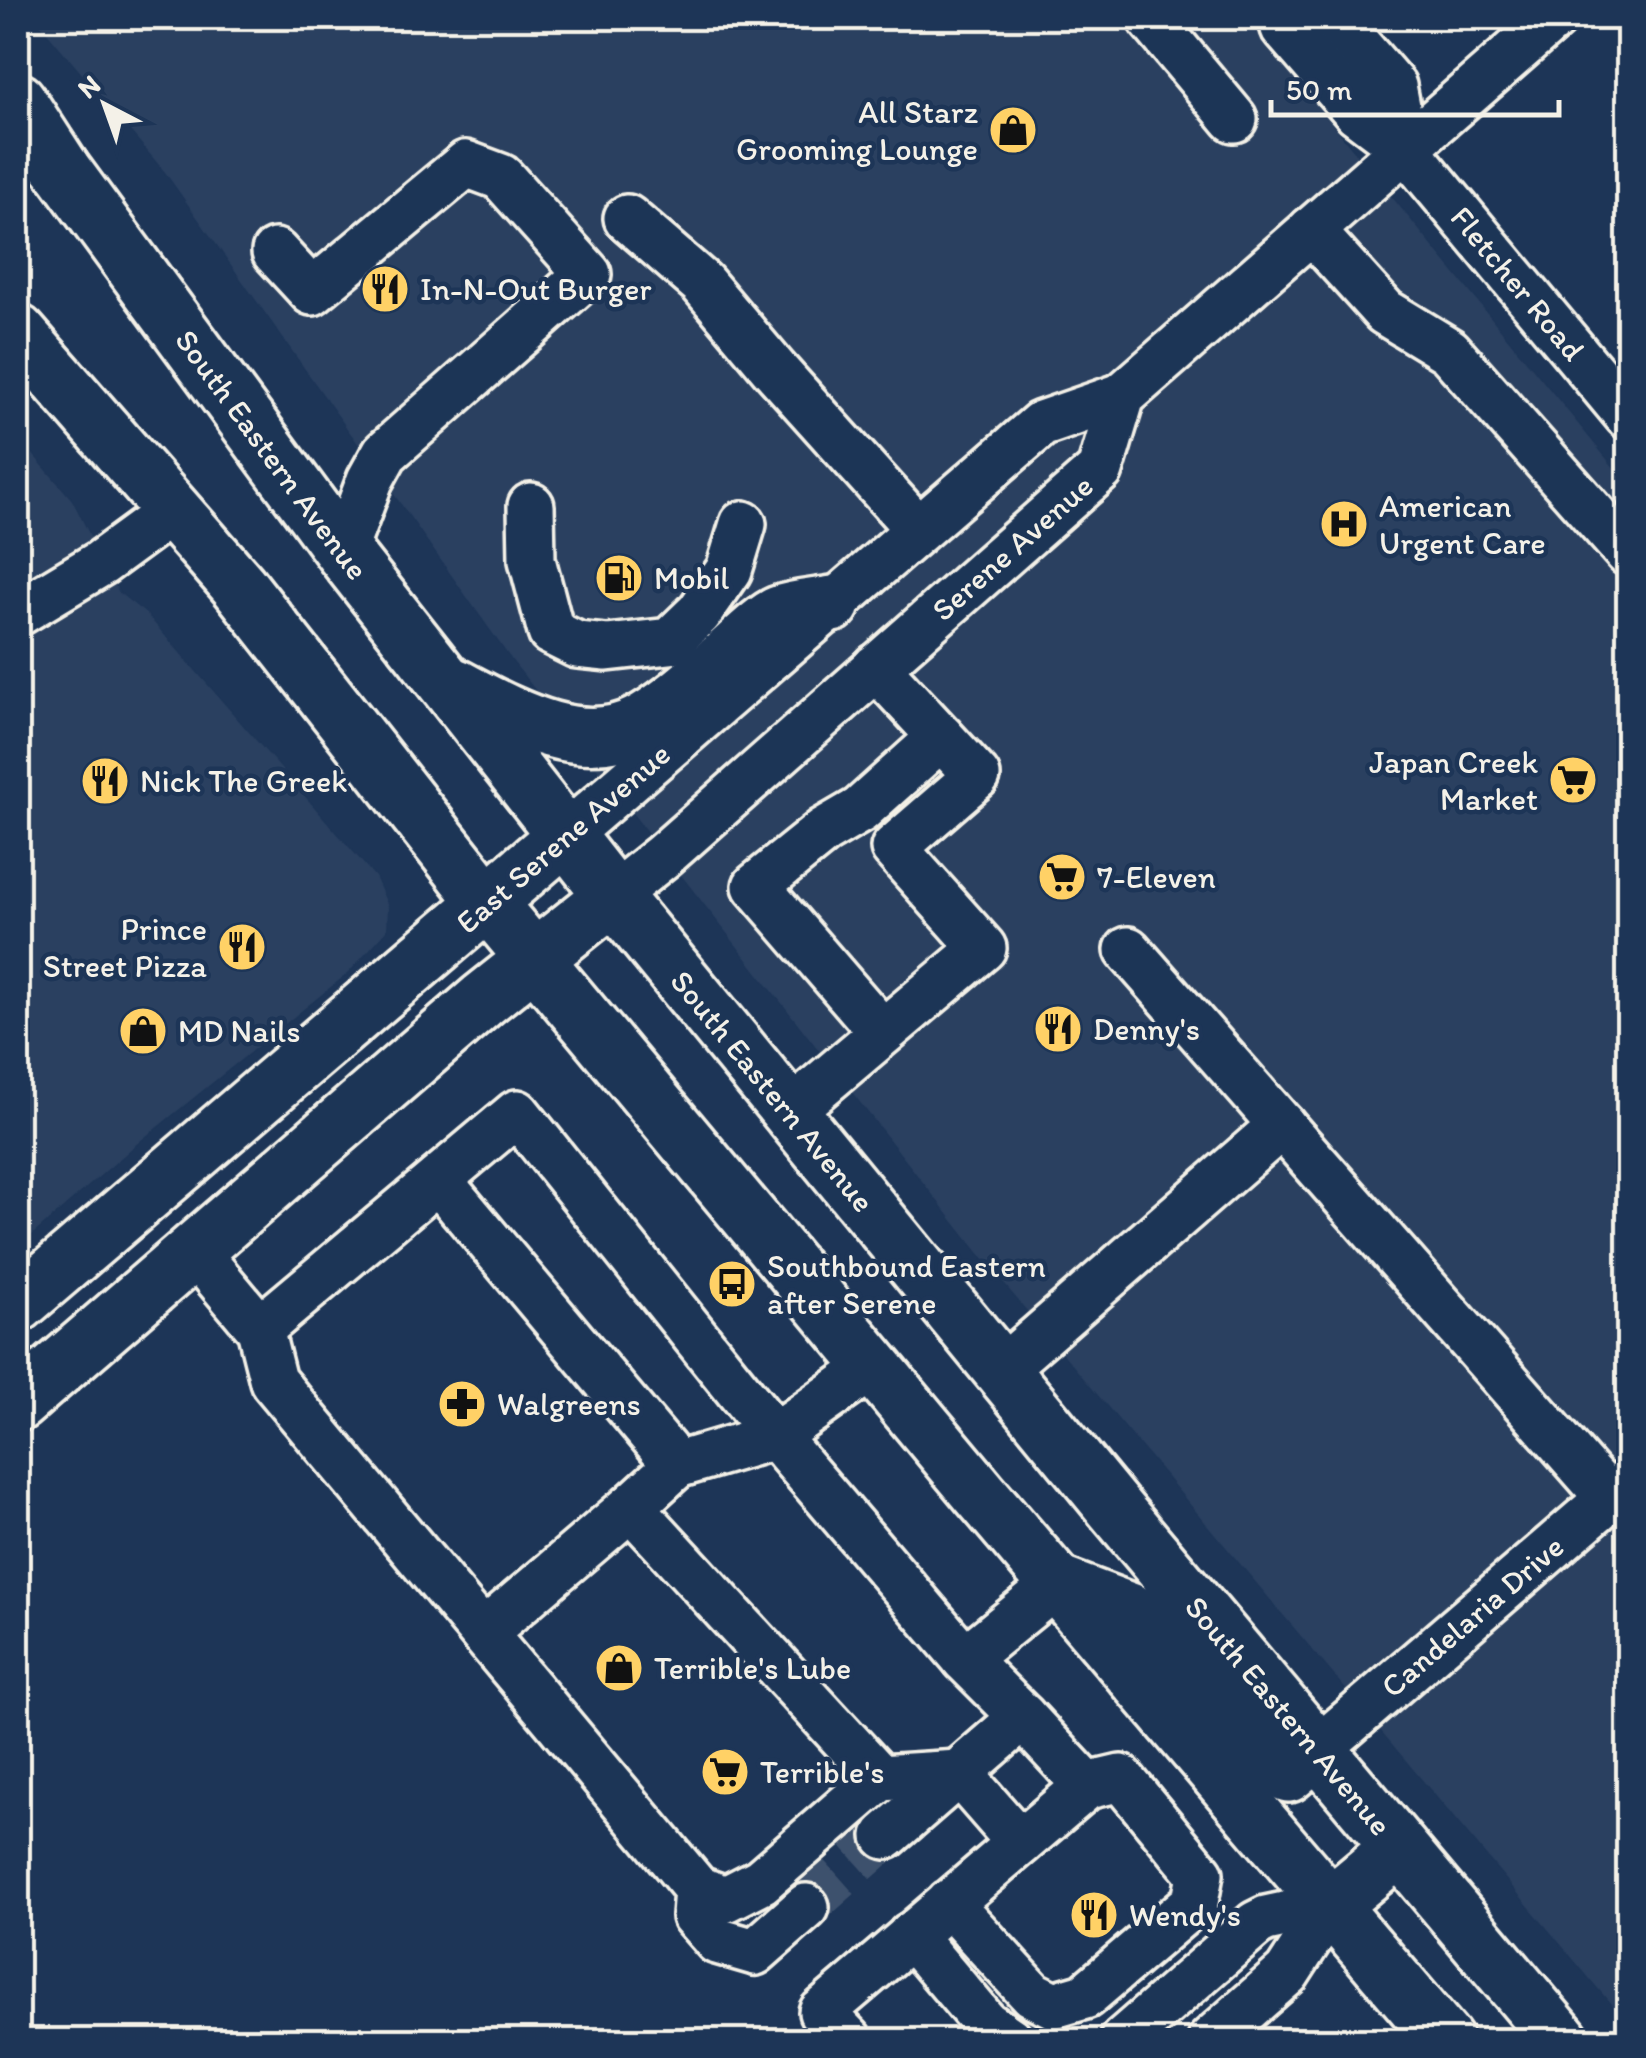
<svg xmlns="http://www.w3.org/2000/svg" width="1646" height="2058" font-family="Itim,sans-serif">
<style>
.built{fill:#2a4060}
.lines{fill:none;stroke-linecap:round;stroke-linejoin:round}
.minor-tunnel{stroke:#3d516d;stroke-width:45;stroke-dasharray:45 22;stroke-linecap:butt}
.minor-casing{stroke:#f4f1e8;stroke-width:52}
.major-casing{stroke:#f4f1e8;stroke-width:62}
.highway-casing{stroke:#f4f1e8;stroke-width:62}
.minor{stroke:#1d3557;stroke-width:45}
.major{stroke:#1d3557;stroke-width:55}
.highway{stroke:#1d3557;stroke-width:55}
.labels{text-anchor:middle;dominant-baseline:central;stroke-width:9;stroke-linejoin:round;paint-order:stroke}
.poi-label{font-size:32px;fill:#f4f1e8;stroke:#1d3557;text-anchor:start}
.street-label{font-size:32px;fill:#f4f1e8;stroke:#1d3557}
</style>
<rect width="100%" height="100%" fill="#1d3557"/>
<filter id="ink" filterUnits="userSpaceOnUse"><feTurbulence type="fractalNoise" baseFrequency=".01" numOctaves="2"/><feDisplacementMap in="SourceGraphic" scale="20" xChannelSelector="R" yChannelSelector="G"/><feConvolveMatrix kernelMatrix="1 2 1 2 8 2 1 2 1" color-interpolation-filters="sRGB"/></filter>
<g filter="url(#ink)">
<g class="built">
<path d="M35,18H1245L1628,485V2024L985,1261L511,659L165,172Z"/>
<path d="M18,437L72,500L119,593L146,614L375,877L388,906L387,930L348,973L140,1141L18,1247Z"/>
</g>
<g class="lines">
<path class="minor-tunnel" d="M806,1907L886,1836"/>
<g class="minor-casing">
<g id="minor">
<path d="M1150,18L1234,119"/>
<path id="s1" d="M1281,18L1284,28L1357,112L1405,148L1628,416"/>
<path d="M1334,18L1393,86L1405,148"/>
<path d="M627,218L702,283L775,370L918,529"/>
<path d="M1311,230L1385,312L1449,351L1628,553"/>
<path d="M275,252L312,292L466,164L501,177L588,274L385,453L370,480L343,552"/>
<path d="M531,506L532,560L551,632L577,645L607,648L670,641L699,613L729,570L743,524"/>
<path d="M18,613L101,563L172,511"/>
<path d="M565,836L1041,424L1122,396"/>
<path id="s2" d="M613,896L663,856L1100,470L1122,396L1554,18"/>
<path d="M1128,950L1609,1498"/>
<path d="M882,1032L756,886L824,831L860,810L941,737"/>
<path d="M789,1112L983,948L894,848L977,776L876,667"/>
<path d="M438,1180L677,1465L631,1507L880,1778L959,1773"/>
<path d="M195,1251L260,1329L273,1381L483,1633"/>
<path d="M260,1329L517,1113L775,1436L965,1659L1023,1717L886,1836"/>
<path d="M1001,1370L1282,1125"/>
<path d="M677,1465L775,1436L874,1366"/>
<path d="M631,1507L483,1633L697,1889L726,1899L761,1881L880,1778"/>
<path d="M965,1659L1057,1584"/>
<path d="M1023,1717L1087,1786"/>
<path id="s3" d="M1317,1750L1628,1482"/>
<path d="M959,1773L1020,1843"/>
<path d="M697,1889L695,1916L717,1941L755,1952L806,1907"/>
<path d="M911,1935L985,2023L1010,2040"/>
<path d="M849,2040L822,2012L1087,1786L1121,1778L1200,1874L1195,1902L1085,1996L1054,2005L1032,1994L949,1903"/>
<path d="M1123,2040L1256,1924L1266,1919L1331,1905"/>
<path d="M1211,2040L1287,1973L1331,1905"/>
</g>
</g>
<g class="major-casing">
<g id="major">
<path id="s4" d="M32,132L62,169L343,552L613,896L1114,1508L1561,2040"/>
<path d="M18,333L239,586L488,903L981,1495L1445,2040"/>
<path d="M456,687C508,714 580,756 639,724C668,708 693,685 719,663C733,652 764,620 779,614C795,608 815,607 832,604"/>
<path d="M18,1304L565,836"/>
<path d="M18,1403L483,1000L613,896"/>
<path d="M1060,1585L1132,1612L1163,1641L1268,1763L1288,1774L1317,1750"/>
<path d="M1331,1905L1399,1848"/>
</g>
</g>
<g class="highway-casing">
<path id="highway" d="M18,101L62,169"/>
</g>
<use href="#minor" class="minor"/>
<use href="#major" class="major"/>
<use href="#highway" class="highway"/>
</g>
</g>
<defs>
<g id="shop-disc" transform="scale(2.5)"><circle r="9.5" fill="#ffd166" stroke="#1d3557"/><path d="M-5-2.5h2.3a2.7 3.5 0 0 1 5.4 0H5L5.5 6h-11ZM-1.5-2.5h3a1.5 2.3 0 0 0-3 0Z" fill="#111"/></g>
<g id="restaurant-disc" transform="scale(2.5)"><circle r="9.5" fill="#ffd166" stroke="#1d3557"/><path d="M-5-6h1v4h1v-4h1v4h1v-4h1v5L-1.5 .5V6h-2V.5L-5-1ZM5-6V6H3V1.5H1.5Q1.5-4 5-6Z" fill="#111"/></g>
<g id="hospital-disc" transform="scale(2.5)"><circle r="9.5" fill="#ffd166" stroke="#1d3557"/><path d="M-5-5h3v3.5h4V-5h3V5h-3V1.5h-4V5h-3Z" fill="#111"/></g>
<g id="fuel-disc" transform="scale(2.5)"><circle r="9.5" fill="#ffd166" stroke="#1d3557"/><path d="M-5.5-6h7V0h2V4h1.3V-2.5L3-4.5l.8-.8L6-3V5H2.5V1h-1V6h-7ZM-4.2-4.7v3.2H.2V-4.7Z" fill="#111"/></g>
<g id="supermarket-disc" transform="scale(2.5)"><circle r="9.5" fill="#ffd166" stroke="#1d3557"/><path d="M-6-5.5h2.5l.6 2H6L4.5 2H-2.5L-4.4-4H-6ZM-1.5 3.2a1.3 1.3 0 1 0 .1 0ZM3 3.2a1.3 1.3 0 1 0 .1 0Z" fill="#111"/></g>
<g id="bus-disc" transform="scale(2.5)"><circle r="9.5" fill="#ffd166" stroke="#1d3557"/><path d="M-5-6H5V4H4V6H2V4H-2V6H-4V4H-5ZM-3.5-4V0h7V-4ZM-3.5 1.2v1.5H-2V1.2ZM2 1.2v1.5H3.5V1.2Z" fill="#111"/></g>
<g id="pharmacy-disc" transform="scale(2.5)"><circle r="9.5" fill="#ffd166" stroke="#1d3557"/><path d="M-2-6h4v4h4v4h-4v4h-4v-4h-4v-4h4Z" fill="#111"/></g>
</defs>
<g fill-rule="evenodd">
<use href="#shop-disc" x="1013" y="130"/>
<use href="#restaurant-disc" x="385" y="289"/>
<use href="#hospital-disc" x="1344" y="524"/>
<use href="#fuel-disc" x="619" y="578"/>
<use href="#supermarket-disc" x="1573" y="780"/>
<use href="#restaurant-disc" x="105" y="781"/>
<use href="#supermarket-disc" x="1062" y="877"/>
<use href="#restaurant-disc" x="242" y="947"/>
<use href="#restaurant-disc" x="1058" y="1029"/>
<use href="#shop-disc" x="143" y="1031"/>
<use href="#bus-disc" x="732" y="1284"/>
<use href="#pharmacy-disc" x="462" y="1404"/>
<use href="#shop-disc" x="619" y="1668"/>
<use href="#supermarket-disc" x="725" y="1772"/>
<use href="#restaurant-disc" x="1094" y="1915"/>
</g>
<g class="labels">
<g class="poi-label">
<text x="978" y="112" text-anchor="end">All Starz<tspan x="978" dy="37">Grooming Lounge</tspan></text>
<text x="420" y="289">In-N-Out Burger</text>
<text x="1379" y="506">American<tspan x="1379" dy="37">Urgent Care</tspan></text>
<text x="654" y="578">Mobil</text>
<text x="1538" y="762" text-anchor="end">Japan Creek<tspan x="1538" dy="37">Market</tspan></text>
<text x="140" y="781">Nick The Greek</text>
<text x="1097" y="877">7-Eleven</text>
<text x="207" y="929" text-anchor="end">Prince<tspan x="207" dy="37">Street Pizza</tspan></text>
<text x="1093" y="1029">Denny's</text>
<text x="178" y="1031">MD Nails</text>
<text x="767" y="1266">Southbound Eastern<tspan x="767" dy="37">after Serene</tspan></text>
<text x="497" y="1404">Walgreens</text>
<text x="654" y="1668">Terrible's Lube</text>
<text x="760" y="1772">Terrible's</text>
<text x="1129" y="1915">Wendy's</text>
</g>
<g class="street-label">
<text stroke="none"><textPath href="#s1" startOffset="358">Fletcher Road</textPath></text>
<text stroke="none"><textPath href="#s4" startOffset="402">South Eastern Avenue</textPath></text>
<text stroke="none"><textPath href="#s2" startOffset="530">Serene Avenue</textPath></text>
<text transform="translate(563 838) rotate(-41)">East Serene Avenue</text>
<text stroke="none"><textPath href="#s4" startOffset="1212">South Eastern Avenue</textPath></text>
<text stroke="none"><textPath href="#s3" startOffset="205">Candelaria Drive</textPath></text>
<text stroke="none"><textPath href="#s4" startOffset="2022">South Eastern Avenue</textPath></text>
</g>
</g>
<rect width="1646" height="2058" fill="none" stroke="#1d3557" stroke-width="60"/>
<rect x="30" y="30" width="1586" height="1998" fill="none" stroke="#f4f1e8" stroke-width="4" filter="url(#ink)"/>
<g transform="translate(105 105) rotate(319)" stroke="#1d3557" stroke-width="8" paint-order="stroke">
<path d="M0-8L18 38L0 25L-18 38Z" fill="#f4f1e8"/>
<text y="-15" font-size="28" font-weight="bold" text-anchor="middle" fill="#f4f1e8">N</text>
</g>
<path d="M1271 100v15h288v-15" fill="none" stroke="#f4f1e8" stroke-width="5"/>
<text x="1286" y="100" font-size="30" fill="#f4f1e8" stroke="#1d3557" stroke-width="8" paint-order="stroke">50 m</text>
</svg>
